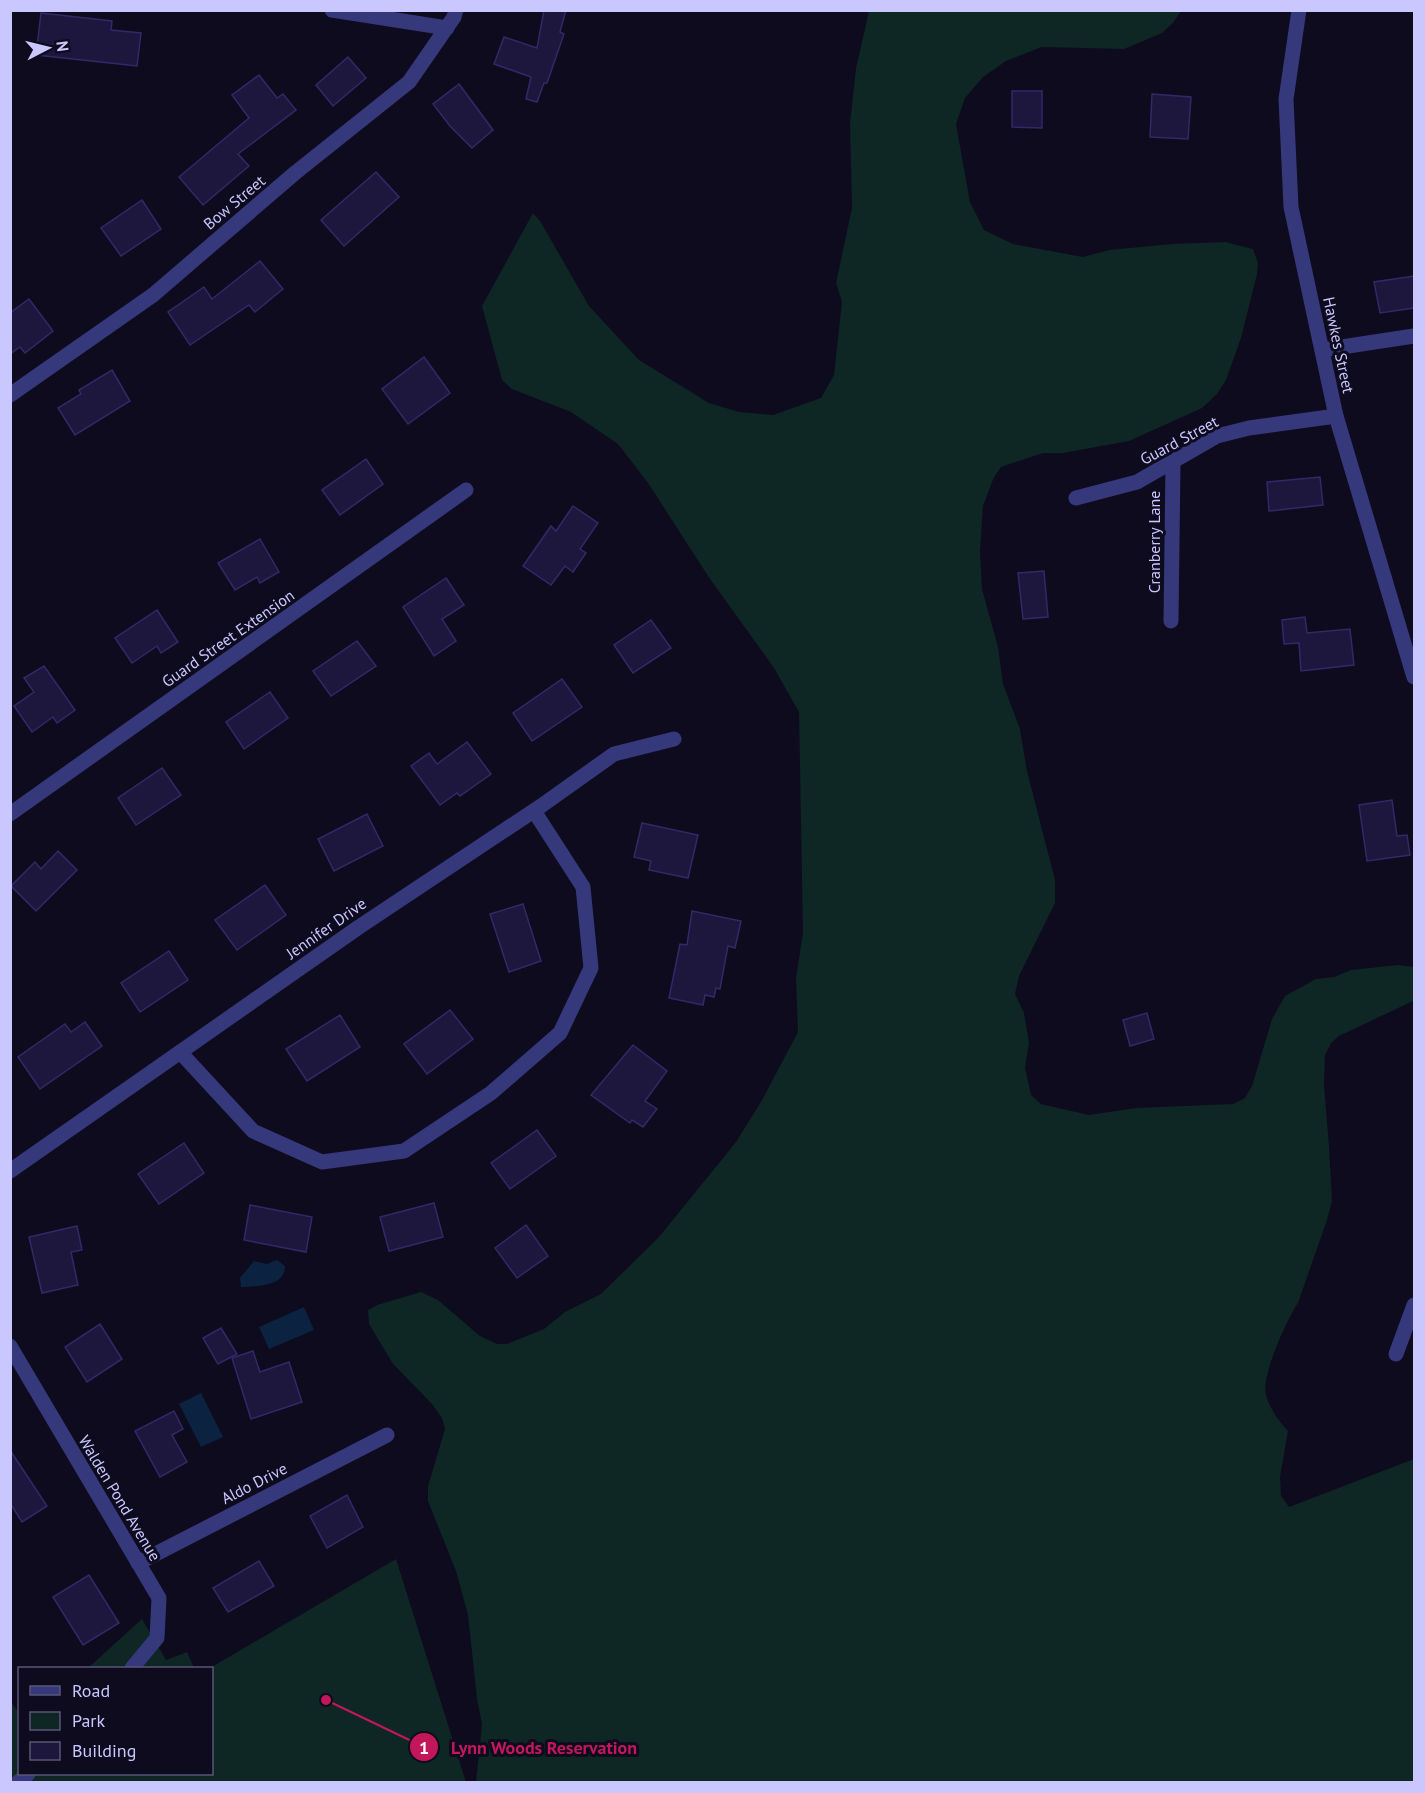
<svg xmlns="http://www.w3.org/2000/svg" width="1425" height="1793" font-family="'PT Sans',sans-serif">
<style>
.green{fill:#0e2624}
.water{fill:#0b2340}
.building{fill:#1d173d;stroke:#322969;stroke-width:1.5}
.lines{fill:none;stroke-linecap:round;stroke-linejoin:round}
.street{stroke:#36387c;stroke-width:15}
.labels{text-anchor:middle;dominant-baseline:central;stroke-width:6;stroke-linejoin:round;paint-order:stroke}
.street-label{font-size:16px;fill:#cac7ff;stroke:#0d0b1d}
.leader{fill:none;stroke:#c2185b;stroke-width:2}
.callout-dot{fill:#c2185b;stroke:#0d0b1d;stroke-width:2}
.mark-label{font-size:18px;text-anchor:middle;font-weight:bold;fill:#fff}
.callout-label{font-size:18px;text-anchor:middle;font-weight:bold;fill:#c2185b;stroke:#0d0b1d;stroke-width:6;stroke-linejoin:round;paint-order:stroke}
</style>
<rect width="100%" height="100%" fill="#0d0b1d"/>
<g class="green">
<path d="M869,11H1181L1173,23L1162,33L1124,49L1042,47L1006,61L983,77L965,98L956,124L970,202L984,230L1013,244L1083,257L1109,250L1172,244L1225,242L1253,249L1258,263L1257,274L1241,338L1226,380L1217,394L1202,408L1129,441L1063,453H1043L1001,467L994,477L983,506L980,551L982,589L998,647L1003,684L1020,729L1027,771L1055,880V903L1019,976L1015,994L1024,1013L1029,1043L1025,1068L1031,1095L1041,1104L1089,1115L1136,1108L1233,1104L1245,1098L1252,1086L1272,1019L1285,996L1316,979L1334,977L1351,970L1398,965L1414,967V998L1413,1001L1339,1036L1331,1043L1325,1055L1324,1085L1329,1146L1332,1201L1327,1220L1298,1303C1287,1319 1261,1376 1266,1395C1269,1407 1279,1422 1288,1431L1280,1477L1281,1496L1289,1507L1414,1459V1782H476L482,1724L477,1699L468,1615L456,1571L428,1501V1486L445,1429L442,1418L432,1404L393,1364L369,1324L368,1310L377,1305L421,1292L438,1300L480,1336L497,1344H507L544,1329L565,1312L601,1294L659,1237L736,1142L761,1102L798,1032L796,977L803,933L799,712L774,668L710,579L648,483L618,444L571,412L512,389L502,380L482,306L533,213L540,221L589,306L639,360L709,403L739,412L773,415L821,398L834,375L842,302L836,283L852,208L850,123L856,68Z"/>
<path d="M396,1559L466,1782H11L10,1700L19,1713L20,1774H212L210,1668Z"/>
<path d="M142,1619L166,1660L187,1652L194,1668H88Z"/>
</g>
<g class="water">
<path d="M277,1260L285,1266C285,1287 257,1286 241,1287L240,1278L254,1261L267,1264Z"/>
<path d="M304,1307L314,1330L269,1349L259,1327Z"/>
<path d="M201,1393L223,1437L201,1447L179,1404Z"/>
</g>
<g class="building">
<path d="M544,10H566L560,32L564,34L547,83H544L537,102L526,99L531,77L494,64L504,37L537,48Z"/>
<path d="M41,13L112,21L111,30L141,33L137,66L36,55Z"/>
<path d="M348,57L366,78L333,106L316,85Z"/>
<path d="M259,75L277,98L283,94L296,110L238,154L249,166L203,205L179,177L249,118L232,95Z"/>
<path d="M459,84L493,130L472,148L450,126L433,104Z"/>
<path d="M1012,91H1042V128L1012,127Z"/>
<path d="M1152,94L1191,97L1188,139L1150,137Z"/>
<path d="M376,172L399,197L344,246L321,220Z"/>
<path d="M142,200L161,229L121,256L101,228Z"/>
<path d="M260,261L283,289L255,312L249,305L190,345L168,312L204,287L212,299Z"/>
<path d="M1414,276V308L1380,313L1374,282Z"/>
<path d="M29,299L53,331L25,353L20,347L10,354V313Z"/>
<path d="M424,357L450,393L408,424L382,389Z"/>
<path d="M112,370L130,401L75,435L58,408L81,394L79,390Z"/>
<path d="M366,459L383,484L340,515L322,490Z"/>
<path d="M1320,477L1323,505L1269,511L1267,482Z"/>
<path d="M573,506L598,523L580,549L586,553L573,572L565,566L551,585L523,566L551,526L556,531Z"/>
<path d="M260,539L279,572L260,583L257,577L235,590L218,563Z"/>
<path d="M1044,571L1048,617L1023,619L1018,573Z"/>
<path d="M446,578L464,605L442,619L456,641L434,656L403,607Z"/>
<path d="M157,610L178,642L161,653L157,646L132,663L115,638Z"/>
<path d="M1305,617L1307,633L1350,629L1354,665L1301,671L1299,643L1284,644L1282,620Z"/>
<path d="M651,620L671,648L633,673L614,645Z"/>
<path d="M357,641L376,666L331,696L313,671Z"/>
<path d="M44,666L75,710L57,723L53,717L32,732L14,706L34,692L24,678Z"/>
<path d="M562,679L582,707L532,741L513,713Z"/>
<path d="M270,692L288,718L244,749L226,722Z"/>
<path d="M467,742L491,774L460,796L457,793L440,805L411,766L429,753L437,764Z"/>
<path d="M162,768L181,795L136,825L118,798Z"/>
<path d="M1392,800L1397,836L1407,835L1410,855L1367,861L1359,805Z"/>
<path d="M367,814L383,846L334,871L318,839Z"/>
<path d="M642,823L698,835L688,878L649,870L651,861L634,857Z"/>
<path d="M58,851L77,870L36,911L11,886L35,862L41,869Z"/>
<path d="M265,885L286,915L237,950L215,920Z"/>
<path d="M523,904L541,961L509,972L490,914Z"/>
<path d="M692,911L741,921L735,948L728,946L720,989L716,988L714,997L705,995L703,1005L669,998L680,944L687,945Z"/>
<path d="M169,951L188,980L140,1012L121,983Z"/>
<path d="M450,1010L473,1039L427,1074L404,1044Z"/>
<path d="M1147,1013L1154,1039L1130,1046L1123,1020Z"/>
<path d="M340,1015L360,1047L307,1081L286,1049Z"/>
<path d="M85,1022L102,1046L40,1089L18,1057L65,1024L71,1032Z"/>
<path d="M633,1045L667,1071L645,1101L657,1109L643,1127L632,1120L630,1123L591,1095Z"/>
<path d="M537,1130L556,1156L510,1189L491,1163Z"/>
<path d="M184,1143L204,1173L159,1204L138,1174Z"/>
<path d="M434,1203L443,1237L389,1251L380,1217Z"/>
<path d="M250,1205L312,1217L306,1252L244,1240Z"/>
<path d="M526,1225L548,1256L517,1278L495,1248Z"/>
<path d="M77,1226L82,1250L71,1252L78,1285L42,1293L29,1237Z"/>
<path d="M100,1324L122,1359L87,1382L65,1347Z"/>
<path d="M221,1328L237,1354L218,1364L203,1338Z"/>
<path d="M253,1351L260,1372L289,1362L302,1402L251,1419L232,1358Z"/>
<path d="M174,1411L183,1429L172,1435L187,1462L160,1477L135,1431Z"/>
<path d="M10,1450L47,1506L22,1522L10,1503Z"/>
<path d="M347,1495L363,1527L327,1548L310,1516Z"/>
<path d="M259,1561L274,1586L228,1612L213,1588Z"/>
<path d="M89,1575L119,1623L83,1645L53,1597Z"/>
</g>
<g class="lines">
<g class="street">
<path d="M332,10L447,28"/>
<path d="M1299,10L1286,99L1291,207L1336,416L1414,677"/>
<path d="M1322,350L1414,336"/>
<path d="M10,395L153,295L295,173L409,82L454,17L456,10"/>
<path d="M1076,498L1137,482L1217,436L1249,428L1336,416"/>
<path d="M1171,621L1173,463"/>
<path d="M10,814L466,490"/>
<path d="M180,1052L253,1131L322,1162L404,1151L491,1093L560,1033L591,968L583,887L534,811"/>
<path d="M10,1171L359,927L541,806L614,754L674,739"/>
<path d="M10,1346L159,1598L157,1638L132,1668"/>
<path d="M1396,1354L1414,1305"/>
<path d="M138,1563L387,1435"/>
<path d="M18,1782L28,1774"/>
</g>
</g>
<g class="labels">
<g class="street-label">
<text transform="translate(234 202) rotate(-40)">Bow Street</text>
<text transform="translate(1339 345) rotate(78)">Hawkes Street</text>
<text transform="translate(1179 440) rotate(-28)">Guard Street</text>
<text transform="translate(1154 542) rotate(-90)">Cranberry Lane</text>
<text transform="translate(228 638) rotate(-35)">Guard Street Extension</text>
<text transform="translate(326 928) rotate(-35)">Jennifer Drive</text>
<text transform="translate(254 1483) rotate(-27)">Aldo Drive</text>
<text transform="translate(120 1498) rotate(59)">Walden Pond Avenue</text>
</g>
</g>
<path class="leader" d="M326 1700L424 1747"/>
<g class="callout-dot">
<circle cx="326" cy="1700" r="6"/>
<circle cx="424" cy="1747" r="15"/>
</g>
<g class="mark-label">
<text x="424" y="1754">1</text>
</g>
<g class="callout-label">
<text x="544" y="1754">Lynn Woods Reservation</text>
</g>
<rect width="1425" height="1793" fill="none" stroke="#cac7ff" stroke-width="24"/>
<rect x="18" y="1667" width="195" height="108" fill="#0d0b1d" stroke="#595677" stroke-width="1.5"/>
<rect x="30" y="1686" width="30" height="9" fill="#36387c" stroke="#595677" stroke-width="1.5"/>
<text x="72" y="1697" font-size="18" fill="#cac7ff">Road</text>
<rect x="30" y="1712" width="30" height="18" fill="#0e2624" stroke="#595677" stroke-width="1.5"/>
<text x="72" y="1727" font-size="18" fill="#cac7ff">Park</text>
<rect x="30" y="1742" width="30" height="18" fill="#1d173d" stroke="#595677" stroke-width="1.5"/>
<text x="72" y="1757" font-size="18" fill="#cac7ff">Building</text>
<g transform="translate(48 48) rotate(83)" stroke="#0d0b1d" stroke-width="4.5" paint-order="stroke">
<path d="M0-4.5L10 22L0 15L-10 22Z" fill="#cac7ff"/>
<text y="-9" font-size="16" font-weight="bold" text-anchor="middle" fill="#cac7ff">N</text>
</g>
</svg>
